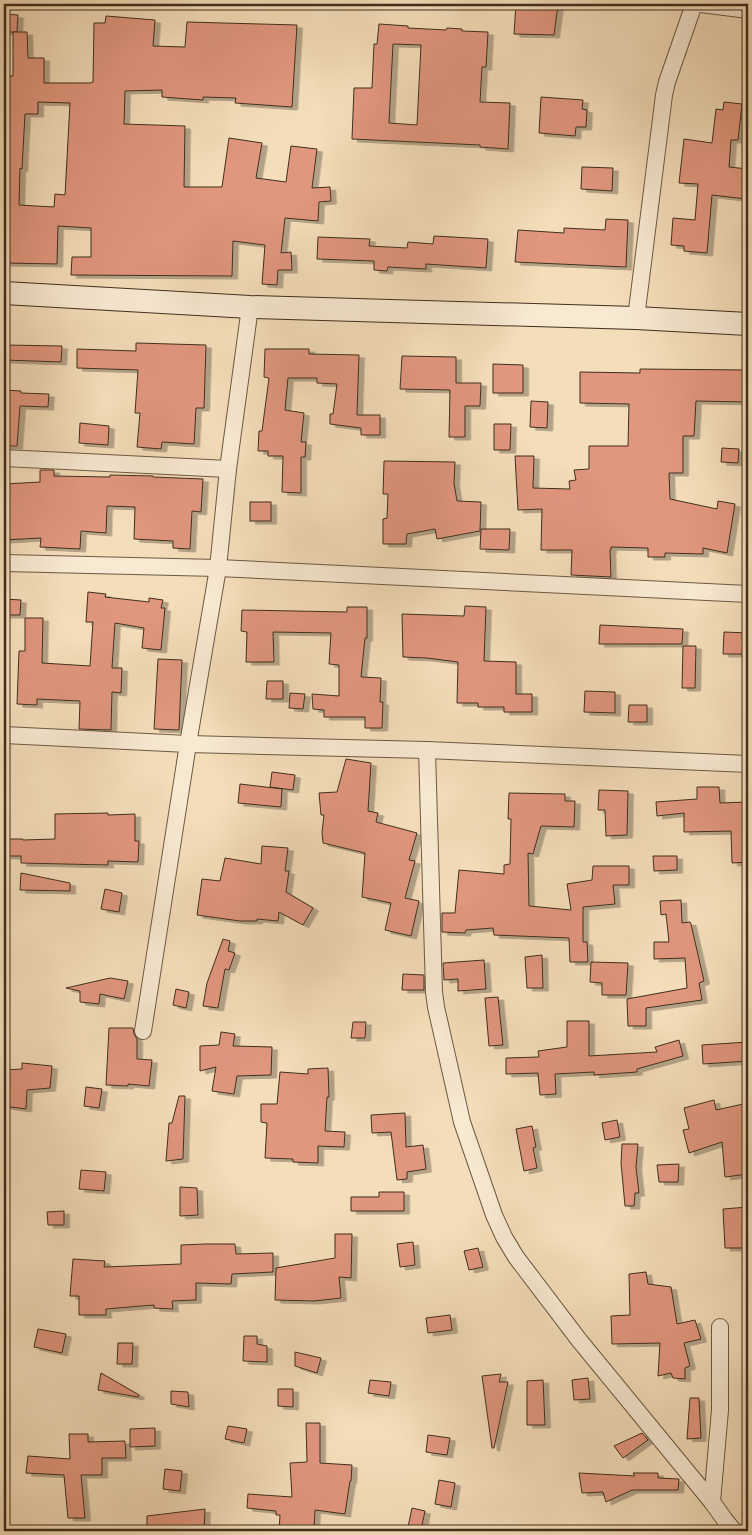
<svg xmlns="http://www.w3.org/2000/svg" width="752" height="1535" font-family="'IM FELL DW Pica',serif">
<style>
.building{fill:#e1967e;stroke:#3f2f1c;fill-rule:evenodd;filter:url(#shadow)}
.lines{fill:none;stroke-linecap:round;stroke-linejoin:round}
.street-casing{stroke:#6c5a43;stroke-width:18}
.secondary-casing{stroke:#3f2f1c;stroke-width:24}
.street{stroke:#f8e9d2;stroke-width:16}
.secondary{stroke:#f8e9d2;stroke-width:22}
</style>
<defs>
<filter id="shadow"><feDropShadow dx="5.5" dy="3" stdDeviation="0" flood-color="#0004"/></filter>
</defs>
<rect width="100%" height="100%" fill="#f4ddb9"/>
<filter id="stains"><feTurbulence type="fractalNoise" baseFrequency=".004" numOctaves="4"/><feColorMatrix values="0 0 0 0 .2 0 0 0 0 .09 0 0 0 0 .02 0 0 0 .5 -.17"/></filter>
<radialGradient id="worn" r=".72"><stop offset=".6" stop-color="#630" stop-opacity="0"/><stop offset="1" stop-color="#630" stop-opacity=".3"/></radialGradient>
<g class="building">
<path d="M516,4H546L558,5L554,35L514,34Z"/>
<path d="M4,14L18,15L17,32H4Z"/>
<path d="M106,16L155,20L153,46L185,47L187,22L297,25L292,107L235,103L236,98L203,97V100L162,97V90L125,91L124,124L185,126L184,187H222L229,138L262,143L256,178L286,182L291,146L317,149L312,188L330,187L331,201L319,202L318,221L285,218L281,253L291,252L292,270H278L277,285L262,284L265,245L233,241L232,276L71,275L72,257H91V228L58,226L57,264L4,263V76H13V32H27L28,58H44V83H90L93,82L94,23H105ZM38,102L70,103L65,195L55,194L54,207L19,205L20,168L22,169L25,114H38Z"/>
<path d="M379,24L408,26V28L446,30L447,28L462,29V31L488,32L486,67H482L480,102L510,103L508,149L480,147V145L352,139L354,88H372L374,44H377ZM393,44L421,45L417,125L389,123Z"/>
<path d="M541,97L583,100L582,109L587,110L586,127H576L575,136L539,133Z"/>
<path d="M724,102L742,104L738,140H731L729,167L748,169L746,199L712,195L707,253L684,251V246L671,245L673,218L695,220L698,184L679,183L684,139L712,143L716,109L723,110Z"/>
<path d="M582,167L613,168L612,191L581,189Z"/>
<path d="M606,219L628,220L626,267L515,262L518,230L564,233V228L605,230Z"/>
<path d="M434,236L488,239L486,268L426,264V269L388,267L387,271L374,270V261L317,259L318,237L370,239L369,246L407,248L408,242L433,244Z"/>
<path d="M136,343L206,345L204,408H196L194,444L162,442L161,449L137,447L140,413H135L138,370L77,368V349L136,351Z"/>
<path d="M4,345L62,346L61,362L4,360Z"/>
<path d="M265,349H309V354L359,355L357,415H380V435H361V428L330,424V414H333L337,384L317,383V378H288L285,410L304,413L301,442H306L305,457H301V493L282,492L283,456H268V451H258L259,431H262L269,378L264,377Z"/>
<path d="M402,356L456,357V383H481L480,406H465V437H449L450,390L400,389Z"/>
<path d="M493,364L523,365V393H493Z"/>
<path d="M640,369L748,370V402L696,401L694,436H683V473H669L670,499L717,509L718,501L735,504L727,553L703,548V554L665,553V557H648V548L611,547V550H610L611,577L571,575L572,550H541L542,509L518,510L515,456H534L533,488L570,489L569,481L576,480L574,470L589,469V446H628L629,404L580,403V372L640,373Z"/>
<path d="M5,390L21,391V393L49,394L48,407L20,406L17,446H4Z"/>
<path d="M531,401L548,402L547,428L530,427Z"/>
<path d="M80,423L109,426L108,445L79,443Z"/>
<path d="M494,424H511L510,450H494Z"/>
<path d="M722,448L739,449L738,463L721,462Z"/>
<path d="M384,461L455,462L454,483L457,501L481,502L480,531L437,539L435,529L407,534L406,544H383V519L387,518L388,494H383Z"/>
<path d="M40,470H54V476L110,477V475L153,476V477L203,479L201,512L192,511L190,549L173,548V541L134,539L135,507L107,506L106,533L81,531L80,549L40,547L41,538L4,540V484L40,482Z"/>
<rect x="250" y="502" width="21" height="19"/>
<path d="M481,529H510L509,550L480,549Z"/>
<path d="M88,592L106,594L105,597L149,602V598L163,600L161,608H165L161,650L142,648L144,628L115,623L112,668H122L121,693L112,692L111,730L79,729L80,701L37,699V705L17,704L19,651H25V618H43L42,663L90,666L93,622H86Z"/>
<path d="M4,599L21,600L20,615H4Z"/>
<path d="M465,606L486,607L484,661L516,662V694H532V712H504V707H478V703H457L458,662L427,658L403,657L402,614L464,616Z"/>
<path d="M347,607H367V638H365L361,677L381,678L380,702H383L382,728H365V717H324V710L313,709L312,694L339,696V665L329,664L331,633L273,632L274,662H246L247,632L241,631L242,610L347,612Z"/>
<path d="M600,625L683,629L682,644H599Z"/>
<path d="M724,632L748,633V654H723Z"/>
<path d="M683,646H696L695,688H682Z"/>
<path d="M158,659L182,660L179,730L154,729Z"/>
<path d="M267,681H283V699H266Z"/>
<path d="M585,691L615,692V713L584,712Z"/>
<path d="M290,693L305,694L303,709L289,708Z"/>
<path d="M629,705H647V722H628Z"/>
<path d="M346,759L371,763L368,811L378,813L376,822L417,833L409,860L415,861L405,898L419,901L411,936L385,930L391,903L362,897L365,853L323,843L322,832L324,815H321L319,793L337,792Z"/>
<path d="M272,772L295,775L293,790L270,787Z"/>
<path d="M240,784L282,789L281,807L238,803Z"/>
<path d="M697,787H719L720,803L748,802V820H746L748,862L732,863L731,831L684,832V813L657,816L656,802L697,799Z"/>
<path d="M599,790L628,791L627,835L606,836L605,810H598Z"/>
<path d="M509,793L565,794V801H575L574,827L541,826L533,854L528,853L529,906L571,910L567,884L592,880L593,866H629V885H613L615,904L583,907V942H587L588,962H570L569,938L494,935L493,928L466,930L465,933L442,932V913H455L459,870L504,874V865L510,864L511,819H508Z"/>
<path d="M108,813V815L135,814V841H139L138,862L108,861V865L21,863V856H5L4,839H23V840L55,839V814Z"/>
<path d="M262,846L288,848L285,871H289L286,892L313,908L303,925L279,912L278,921L257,919V921H240L197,915L202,879L220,881L225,858L261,864Z"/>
<path d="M653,856H677V870L654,871Z"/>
<path d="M21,873L70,883V891L20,890Z"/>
<path d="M105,889L122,893L119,912L101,909Z"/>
<path d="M681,900L682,923L690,922L691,924L704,981L699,983L702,1000L646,1008V1026H628L627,999L687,988L685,958L654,959V942H669L666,914L661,915L660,901Z"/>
<path d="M223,939L230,941L228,951L235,953L229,970L225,969L218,1008L203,1006L207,983Z"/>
<path d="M542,955L543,988H527L525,957Z"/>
<path d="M484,960L486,989L458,991V979L444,980L443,963Z"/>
<path d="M591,962L628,963L626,995H602V983L590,982Z"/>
<path d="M403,974L424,975V990H402Z"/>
<path d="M110,978L128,981L124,999L100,994L99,1004L80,1002V991L66,988Z"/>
<path d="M176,989L189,992L186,1008L173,1005Z"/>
<path d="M498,997L503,1045L489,1046L485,998Z"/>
<path d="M567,1021H589V1056L657,1052L655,1047L679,1040L683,1056L637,1069V1072L594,1075V1072L555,1074L556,1094L540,1095L538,1073L506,1074V1058L539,1057L538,1051L567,1047Z"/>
<path d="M353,1022H366L365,1038H351Z"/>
<path d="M109,1028H133L134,1034L137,1039V1059L152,1060L149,1086L128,1084V1086L106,1085Z"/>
<path d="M221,1032L235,1034L233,1046L272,1047L271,1075L237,1076L234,1094L212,1091L216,1067L200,1071V1046L219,1045Z"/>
<path d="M748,1042V1061L703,1064L702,1045Z"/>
<path d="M22,1063L52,1066L50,1088L27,1090L26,1109L4,1106V1070L22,1069Z"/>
<path d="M328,1068L329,1097H327L325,1131L345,1132L344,1147L318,1146V1163L293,1162V1159L265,1158L267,1123L261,1122V1104H277L280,1072L308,1074V1069Z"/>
<path d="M86,1087L102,1089L99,1108L84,1106Z"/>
<path d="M179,1096H185L183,1159L166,1161L169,1123H172Z"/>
<path d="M714,1100L716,1110L748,1103V1174L725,1177L722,1142L689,1153L683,1130L689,1129L684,1108Z"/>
<path d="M405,1113L406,1147L423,1145L426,1169L407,1172V1179L397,1180L391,1132L372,1133L371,1115Z"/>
<path d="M617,1120L620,1137L605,1140L602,1123Z"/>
<path d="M532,1126L536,1147L533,1148L537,1168L524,1171L516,1129Z"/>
<path d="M622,1144H638L636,1167L639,1193H635L634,1206H625L621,1163Z"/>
<path d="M679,1164L678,1182H659L657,1165Z"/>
<path d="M81,1170L106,1172L104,1191L79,1189Z"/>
<path d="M180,1187L197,1188L198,1215L180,1216Z"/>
<path d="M379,1192H404V1211H351V1197H379Z"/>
<path d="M748,1207V1248H725L723,1209Z"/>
<path d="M64,1211V1225H48L47,1212Z"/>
<path d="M335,1234H352L351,1278L339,1277L341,1298L314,1301L275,1300L276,1268L335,1258Z"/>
<path d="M413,1242L415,1265L400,1267L397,1244Z"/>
<path d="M205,1244H235L236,1254L273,1253V1272L232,1274L231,1284L196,1283V1300L172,1301L173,1309L154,1308V1305L106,1309V1315H79V1296H70L73,1259L105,1261L104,1267L181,1264V1245Z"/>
<path d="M478,1248L483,1267L469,1270L464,1251Z"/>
<path d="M646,1272L648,1284L671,1287L677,1324L695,1320L701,1339L684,1343L690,1366L685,1368V1379L673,1378L671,1373L658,1376L660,1343L612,1344L611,1316L630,1315L629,1274Z"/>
<path d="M450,1315L452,1330L428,1333L426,1318Z"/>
<path d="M38,1329L66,1334L62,1353L34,1347Z"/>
<path d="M244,1336H257V1344L267,1346V1362L243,1361Z"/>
<path d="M118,1343H133L132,1364H117Z"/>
<path d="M295,1352L321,1358L317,1373L295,1366Z"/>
<path d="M101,1373L139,1395L138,1397L98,1390Z"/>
<path d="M501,1374L499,1382H508L494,1448H492L482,1376Z"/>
<path d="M588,1378L590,1399L574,1400L572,1380Z"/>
<path d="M370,1380L391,1382L389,1396L368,1393Z"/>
<path d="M543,1380L545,1425H527V1381Z"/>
<path d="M278,1389H293V1407L278,1406Z"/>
<path d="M171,1391L188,1392L189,1407L171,1404Z"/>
<path d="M690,1398H699L701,1438L687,1439Z"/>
<path d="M306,1423H320V1463L352,1465L351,1481H350L345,1514L315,1510L314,1531H279L280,1515H276V1511L247,1508L248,1494L292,1497L290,1463L307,1462Z"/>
<path d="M228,1426L247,1429L244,1443L225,1439Z"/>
<path d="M155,1428V1446L130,1447V1429Z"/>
<path d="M642,1433L648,1440L623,1458L614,1446Z"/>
<path d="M69,1434H88V1442L125,1441L126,1458H102V1475H81L85,1518H68L64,1475L26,1473L28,1456L70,1459Z"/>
<path d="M428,1435L450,1438L447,1455L426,1452Z"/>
<path d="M165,1469L182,1471L180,1491L163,1489Z"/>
<path d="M579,1473L635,1476L633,1473H658V1478L679,1479L678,1490H632L606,1502L603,1492L582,1493Z"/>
<path d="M439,1480L455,1483L451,1507L435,1504Z"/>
<path d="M412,1508L425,1511L421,1530L408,1527Z"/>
<path d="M205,1509L204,1531H147V1516Z"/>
</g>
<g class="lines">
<g class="street-casing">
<g id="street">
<path d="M701,4L748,10"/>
<path d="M636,318L664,95L667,82L694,4"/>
<path d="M4,458L228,469"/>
<path d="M4,563L218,568L748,594"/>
<path d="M4,735L188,744L427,750L748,764"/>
<path d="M427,750L434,992L436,1007L462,1122L494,1215L504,1237L516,1257L579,1340L712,1502L725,1520L734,1531"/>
<path d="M143,1031L188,744L218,568L228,469L250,307"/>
<path d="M712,1502L720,1410V1327"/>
</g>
</g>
<g class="secondary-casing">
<path id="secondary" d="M4,293L250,307L636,318L748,324"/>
</g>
<use href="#street" class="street"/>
<use href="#secondary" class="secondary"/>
</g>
<rect width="752" height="1535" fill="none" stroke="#f4ddb9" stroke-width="20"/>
<rect x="5" y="5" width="742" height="1525" fill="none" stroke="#3f2f1c" stroke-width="2.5"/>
<rect x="10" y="10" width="732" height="1515" fill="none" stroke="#3f2f1c"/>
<rect width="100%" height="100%" filter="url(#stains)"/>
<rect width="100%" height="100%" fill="url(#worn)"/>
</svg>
